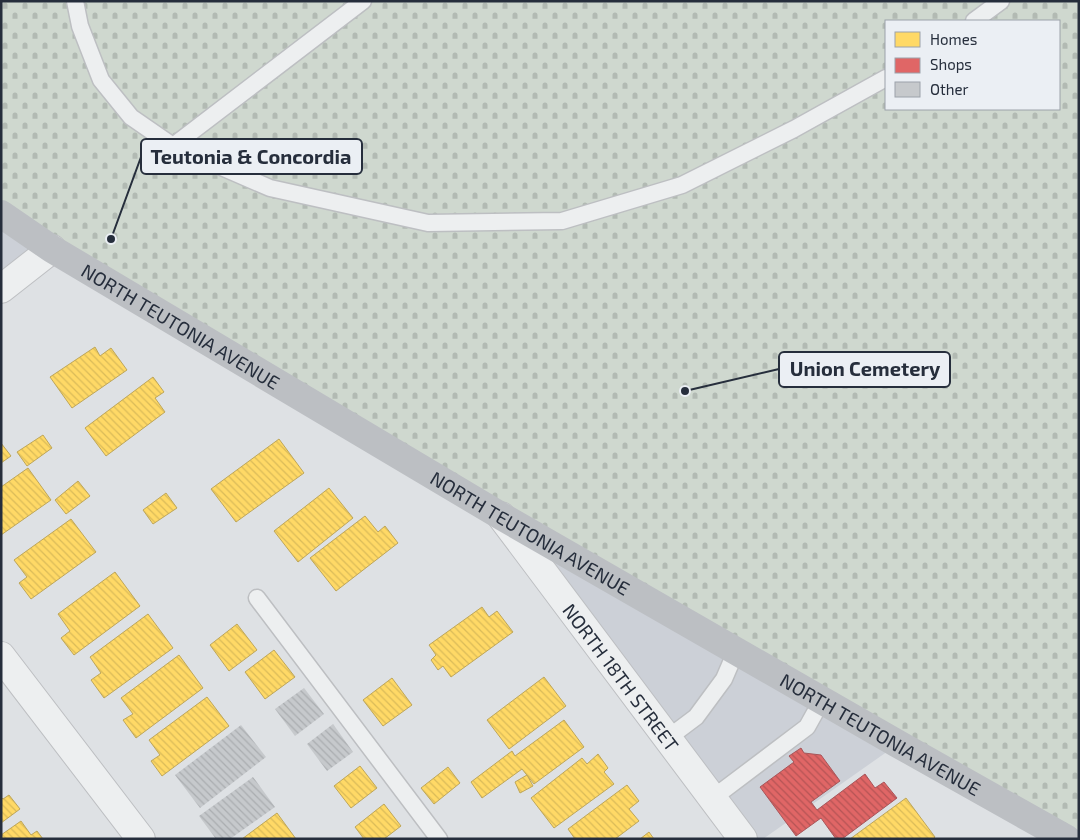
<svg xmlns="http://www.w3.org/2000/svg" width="1080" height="840" font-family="'Exo 2',sans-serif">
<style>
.built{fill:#ccd0d7}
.cemetery{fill:url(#cemetery-stones);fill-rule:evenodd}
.homes{fill:url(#homes-back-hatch);stroke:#bea659}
.shops{fill:url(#shops-back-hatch);stroke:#a85559}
.building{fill:url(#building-back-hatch)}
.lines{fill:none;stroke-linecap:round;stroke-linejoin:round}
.lane-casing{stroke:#bdbfc2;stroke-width:19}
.street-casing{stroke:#bdbfc2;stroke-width:30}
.lane{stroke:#edeff0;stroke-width:16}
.street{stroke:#edeff0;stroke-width:28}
.secondary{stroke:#bcbfc3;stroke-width:28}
.labels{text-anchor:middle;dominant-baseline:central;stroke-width:5;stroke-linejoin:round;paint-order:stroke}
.street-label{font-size:19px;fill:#262e3c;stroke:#ebeff4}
.leader{fill:none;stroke:#262e3c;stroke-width:2}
.callout-dot{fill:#262e3c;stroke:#ebeff4;stroke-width:2}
.callout{fill:#ebeff4;stroke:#262e3c;stroke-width:2}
.callout-label{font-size:20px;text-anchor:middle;font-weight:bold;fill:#262e3c}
</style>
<defs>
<pattern id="cemetery-stones" width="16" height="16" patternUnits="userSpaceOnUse" patternTransform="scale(1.25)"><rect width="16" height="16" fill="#cfd8cf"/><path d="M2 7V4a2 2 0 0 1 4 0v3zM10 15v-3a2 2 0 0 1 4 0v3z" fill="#b2bab3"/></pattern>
<pattern id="homes-back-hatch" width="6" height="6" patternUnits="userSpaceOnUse" patternTransform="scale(1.25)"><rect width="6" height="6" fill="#ffd966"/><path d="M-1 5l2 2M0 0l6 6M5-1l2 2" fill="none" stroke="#dabb59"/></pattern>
<pattern id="shops-back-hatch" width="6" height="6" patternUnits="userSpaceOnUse" patternTransform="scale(1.25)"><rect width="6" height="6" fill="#e06666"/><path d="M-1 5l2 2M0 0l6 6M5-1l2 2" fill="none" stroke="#b55455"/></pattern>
<pattern id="building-back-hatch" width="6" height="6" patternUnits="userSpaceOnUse" patternTransform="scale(1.25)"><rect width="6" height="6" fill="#c6c9cc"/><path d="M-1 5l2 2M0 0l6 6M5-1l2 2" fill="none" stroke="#aaadb0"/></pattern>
</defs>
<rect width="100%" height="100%" fill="#dee1e4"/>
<g class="built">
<path d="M1,214L52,249L1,289Z"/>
<path d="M501,516L898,744L763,839H743Z"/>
</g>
<path class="cemetery" d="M1,1H1079V839L1,214ZM886,21H1059V109H886Z"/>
<g class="homes">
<path d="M95,347L100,356L111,348L127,370L72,408L50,377Z"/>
<path d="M153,377L164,392L155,398L165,412L106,456L85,428Z"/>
<path d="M43,435L52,448L27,466L17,452Z"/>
<path d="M279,439L304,473L236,522L211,489Z"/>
<path d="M1,443L11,456L1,463Z"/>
<path d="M28,468L51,500L1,535V487Z"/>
<path d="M78,481L90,496L66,514L55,500Z"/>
<path d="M329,488L353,518L298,562L274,531Z"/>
<path d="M166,493L177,508L153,524L143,510Z"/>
<path d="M365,516L378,532L385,526L398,543L336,591L310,558Z"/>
<path d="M71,519L96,552L31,599L19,583L27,577L14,560Z"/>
<path d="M115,572L140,606L74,655L61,638L70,631L58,614Z"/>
<path d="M482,607L489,617L497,611L513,632L451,677L443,666L438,670L431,660L436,655L429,645Z"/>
<path d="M148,614L173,648L104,698L91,680L101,673L90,657Z"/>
<path d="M237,624L257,650L229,671L210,645Z"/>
<path d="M274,650L295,677L265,699L245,672Z"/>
<path d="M179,655L203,688L136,738L123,720L133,714L121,698Z"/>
<path d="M544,677L566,706L509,749L487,720Z"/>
<path d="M392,678L412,705L383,726L363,700Z"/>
<path d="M207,697L229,726L162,776L151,761L160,755L149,740Z"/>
<path d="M564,720L584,747L534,784L522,769L482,798L471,782L512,751L515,756Z"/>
<path d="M598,754L608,768L604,772L614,784L554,828L531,798L582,758L587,764Z"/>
<path d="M360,766L377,788L351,808L334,786Z"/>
<path d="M448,767L460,783L434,804L421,788Z"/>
<path d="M527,775L533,786L520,793L515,782Z"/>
<path d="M627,785L639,801L629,809L639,821L615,839H575L568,829Z"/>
<path d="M9,795L20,809L1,823V797L3,799Z"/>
<path d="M906,798L935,837L933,839H850Z"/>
<path d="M384,804L401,826L384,839H364L355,827Z"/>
<path d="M277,813L296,839H242Z"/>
<path d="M21,821L31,835L37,831L43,839H1V835Z"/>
<path d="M649,832L654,839H640Z"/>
</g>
<path class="shops" d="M801,748L804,753L821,755L840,781L811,802L817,810L865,774L875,788L884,782L897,798L842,839H836L821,818L796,836L760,787L794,762L789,756Z"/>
<g class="building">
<path d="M304,688L324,714L295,736L275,709Z"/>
<path d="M333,724L353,752L327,771L307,744Z"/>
<path d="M241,725L266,757L200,808L175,775Z"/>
<path d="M253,777L275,807L230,839H216L199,816Z"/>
</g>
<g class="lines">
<g class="lane-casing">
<g id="lane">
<path d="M75,1L80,26L101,80L131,117L173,146L363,1"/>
<path d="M974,21L1001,1"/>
<path d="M173,146L270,188L428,223L562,221L682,185L794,129L886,78"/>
<path d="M257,598L439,839"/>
<path d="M668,738L696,717L724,679L736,651"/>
<path d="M713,798L807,727L822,700"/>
</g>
</g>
<g class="street-casing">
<g id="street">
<path d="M1,289L52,249"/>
<path id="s1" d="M501,516L743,839"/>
<path d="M1,656L141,839"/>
</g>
</g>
<use href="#lane" class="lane"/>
<use href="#street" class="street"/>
<path class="secondary" id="s2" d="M1,214L52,249L501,516L898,744L1067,839"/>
</g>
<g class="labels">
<g class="street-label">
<text stroke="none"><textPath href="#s2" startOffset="212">NORTH TEUTONIA AVENUE</textPath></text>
<text stroke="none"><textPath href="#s2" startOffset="618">NORTH TEUTONIA AVENUE</textPath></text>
<text stroke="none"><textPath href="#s1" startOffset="201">NORTH 18TH STREET</textPath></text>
<text stroke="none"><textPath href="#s2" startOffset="1022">NORTH TEUTONIA AVENUE</textPath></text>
</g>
</g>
<path class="leader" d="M111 239L141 157M685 391L779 369"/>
<g class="callout-dot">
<circle cx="111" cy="239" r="5"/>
<circle cx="685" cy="391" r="5"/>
</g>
<g class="callout">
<rect x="141" y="139" width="221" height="35" rx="5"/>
<rect x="779" y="352" width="171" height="35" rx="5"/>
</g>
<g class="callout-label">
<text x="251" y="164">Teutonia &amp; Concordia</text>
<text x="865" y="376">Union Cemetery</text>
</g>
<rect width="1080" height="840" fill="none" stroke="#262e3c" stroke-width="5"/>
<rect x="885" y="20" width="175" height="90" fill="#ebeff4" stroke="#9ca2aa"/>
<rect x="895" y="32" width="25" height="15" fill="#ffd966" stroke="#9ca2aa"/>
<text x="930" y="45" font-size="15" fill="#262e3c">Homes</text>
<rect x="895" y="58" width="25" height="15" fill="#e06666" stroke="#9ca2aa"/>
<text x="930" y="70" font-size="15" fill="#262e3c">Shops</text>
<rect x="895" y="82" width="25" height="15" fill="#c6c9cc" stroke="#9ca2aa"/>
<text x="930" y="95" font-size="15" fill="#262e3c">Other</text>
</svg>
